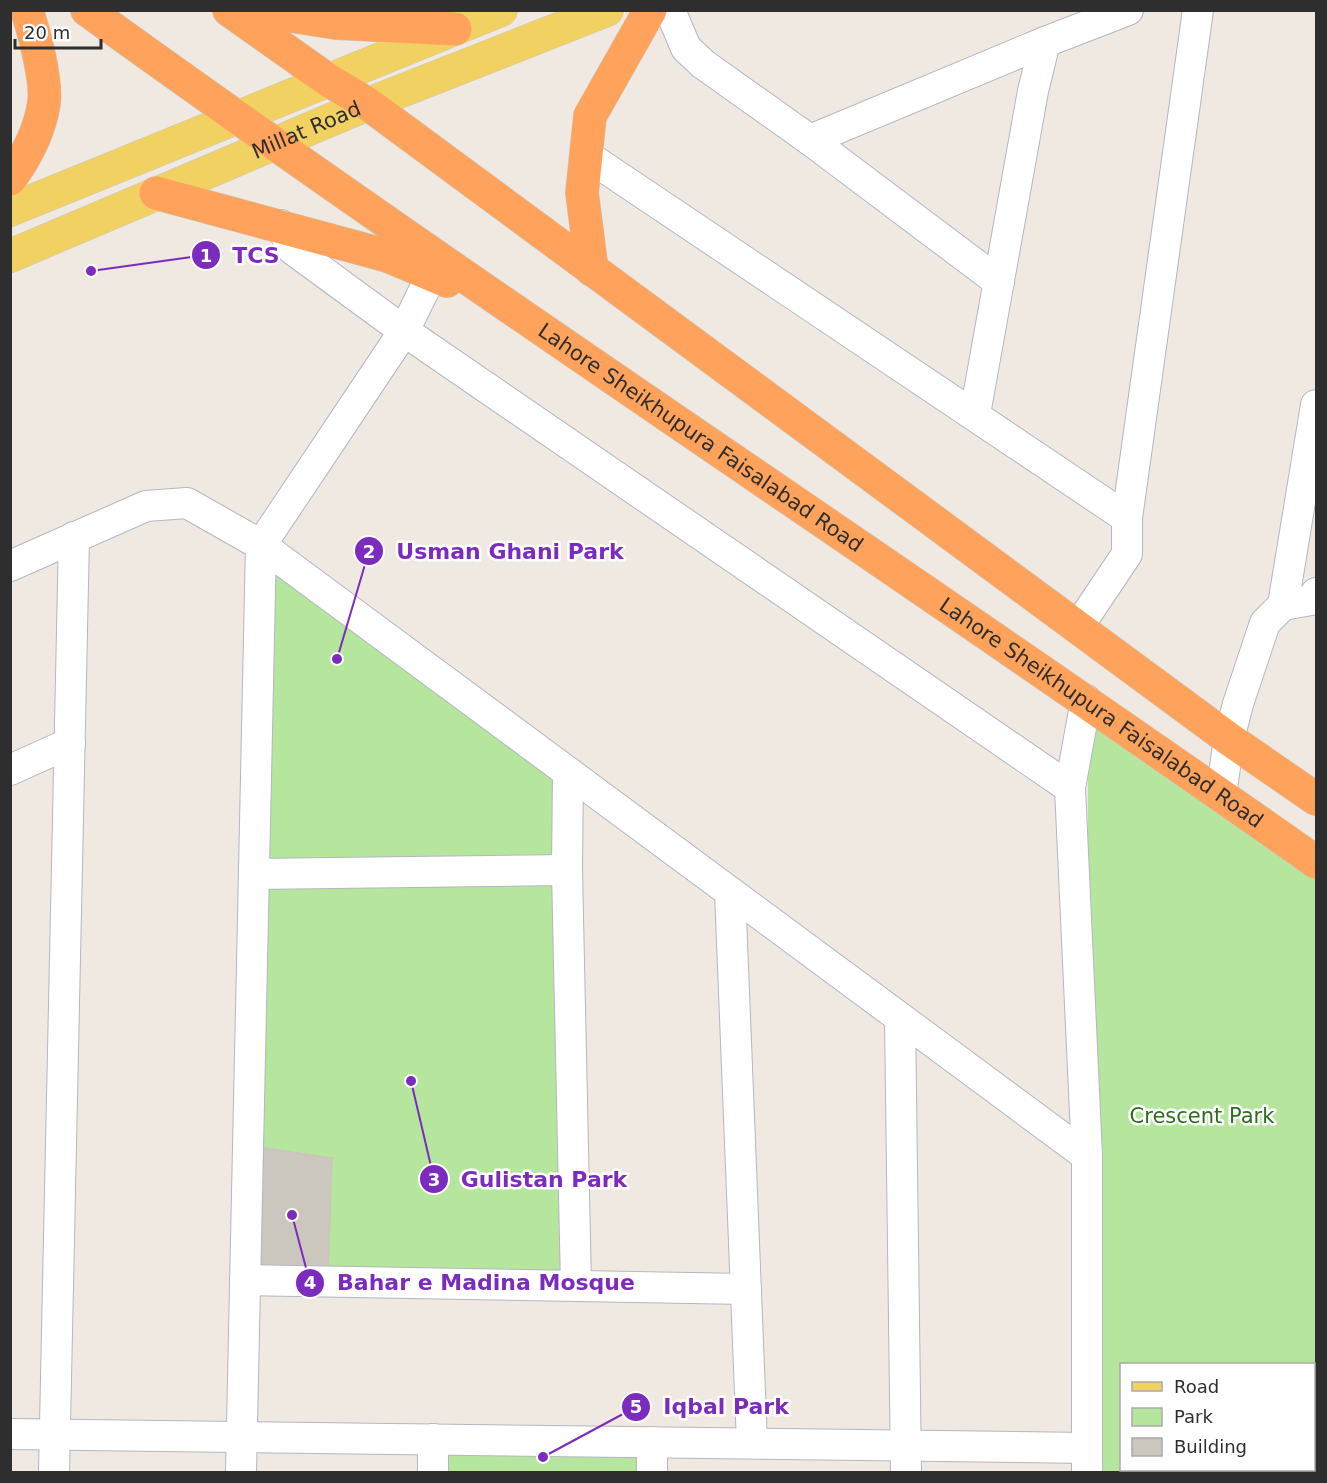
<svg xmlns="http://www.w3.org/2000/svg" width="1327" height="1483" font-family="'DejaVu Sans',sans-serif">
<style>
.green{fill:#b6e59e;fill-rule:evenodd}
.building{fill:#cbc7bf;stroke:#cbc5ba;stroke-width:1.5}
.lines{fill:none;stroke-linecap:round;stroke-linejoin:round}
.street-casing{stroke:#b4b7c1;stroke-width:32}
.primary-casing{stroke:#c9c9c9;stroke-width:34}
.highway-casing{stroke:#c9c9c9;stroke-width:34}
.street{stroke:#fff;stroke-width:30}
.primary{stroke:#f2d163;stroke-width:33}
.highway{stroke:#ffa35c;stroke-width:33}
.labels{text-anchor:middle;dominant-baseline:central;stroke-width:5;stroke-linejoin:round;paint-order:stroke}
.street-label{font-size:21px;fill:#2e2e2e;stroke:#fff}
.park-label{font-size:21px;fill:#2c6e1b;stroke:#fff}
.leader{fill:none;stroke:#7b2cbf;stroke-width:2}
.callout-dot{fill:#7b2cbf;stroke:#fff;stroke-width:2}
.mark-label{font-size:18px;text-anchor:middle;font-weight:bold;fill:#fff}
.callout-label{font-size:22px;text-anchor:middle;font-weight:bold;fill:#7b2cbf;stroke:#fff;stroke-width:5;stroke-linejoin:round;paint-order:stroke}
</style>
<rect width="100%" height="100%" fill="#efe9e1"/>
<g class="green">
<path d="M261,546L567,772V869L255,872Z"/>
<path d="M1088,707L1316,867V1472H1088ZM1122,1364H1314V1470H1122Z"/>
<path d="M566,871L576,1286L247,1279L256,875Z"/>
<path d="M434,1440L651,1442L652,1472H434Z"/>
</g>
<path class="building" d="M257,1147L332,1158L328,1275L257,1272Z"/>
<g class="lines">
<g class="street-casing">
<g id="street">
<path d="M670,10L686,48L703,64L810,140L999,282"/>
<path d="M810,140L1045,42"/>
<path d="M586,155L1127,518"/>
<path d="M281,225L292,249L404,331L1070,788"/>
<path d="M975,414L1033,91L1045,42L1128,10"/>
<path d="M10,566L146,506L187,503L261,545L1087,1156"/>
<path d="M1283,605L1311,600L1316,593"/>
<path d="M1078,627L1127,554V518L1198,10"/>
<path d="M1086,700L1070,788L1087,1156V1472"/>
<path d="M10,770L70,743"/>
<path d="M1221,795L1229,739L1238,704L1265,623L1283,605L1316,405"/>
<path d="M567,870L568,772"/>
<path d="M254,874L567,870L576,1286"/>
<path d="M730,892L752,1443"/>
<path d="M900,1018L906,1472"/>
<path d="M245,1280L746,1289"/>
<path d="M10,1434L1087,1448"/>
<path d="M652,1442V1472"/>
<path d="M54,1472L74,537"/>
<path d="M241,1472L261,545L404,331L432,274"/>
<path d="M433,1472V1439"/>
</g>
</g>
<g class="primary-casing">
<g id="primary">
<path d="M10,210L501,10"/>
<path id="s1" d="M10,256L368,104L607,10"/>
</g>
</g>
<g class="highway-casing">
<g id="highway">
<path id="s2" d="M87,10C491,302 909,575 1316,862"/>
<path d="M229,10L328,80L368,104L1229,739L1316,799"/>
<path d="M254,10L336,23L455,29"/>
<path d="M10,179C26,157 40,130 44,103C47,80 34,32 27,10"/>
<path d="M156,193L388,256L447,281"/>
<path d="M592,270L582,193L590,116L650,10"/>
</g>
</g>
<use href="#street" class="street"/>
<use href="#primary" class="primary"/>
<use href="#highway" class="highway"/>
</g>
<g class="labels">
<g class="street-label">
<text stroke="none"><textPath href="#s1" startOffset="322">Millat Road</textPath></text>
<text stroke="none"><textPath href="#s2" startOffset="748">Lahore Sheikhupura Faisalabad Road</textPath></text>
<text stroke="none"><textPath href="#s2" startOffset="1234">Lahore Sheikhupura Faisalabad Road</textPath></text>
</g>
<g class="park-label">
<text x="1202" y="1116">Crescent Park</text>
</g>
</g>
<path class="leader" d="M91 271L206 255M337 659L369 551M411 1081L434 1179M292 1215L310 1283M543 1457L636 1407"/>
<g class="callout-dot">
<circle cx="91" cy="271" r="6"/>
<circle cx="337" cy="659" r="6"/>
<circle cx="411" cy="1081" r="6"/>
<circle cx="292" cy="1215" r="6"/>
<circle cx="543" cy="1457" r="6"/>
<circle cx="206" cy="255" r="15"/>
<circle cx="369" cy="551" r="15"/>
<circle cx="434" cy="1179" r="15"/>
<circle cx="310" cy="1283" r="15"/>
<circle cx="636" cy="1407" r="15"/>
</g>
<g class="mark-label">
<text x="206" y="262">1</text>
<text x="369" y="558">2</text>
<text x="434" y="1186">3</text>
<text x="310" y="1289">4</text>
<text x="636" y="1413">5</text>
</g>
<g class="callout-label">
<text x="256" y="263">TCS</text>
<text x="510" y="559">Usman Ghani Park</text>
<text x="544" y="1187">Gulistan Park</text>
<text x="486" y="1290">Bahar e Madina Mosque</text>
<text x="726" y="1414">Iqbal Park</text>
</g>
<rect width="1327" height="1483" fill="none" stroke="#2e2e2e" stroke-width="24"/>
<rect x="1120" y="1363" width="195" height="108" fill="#ffffff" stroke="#ababab" stroke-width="1.5"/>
<rect x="1132" y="1382" width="30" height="9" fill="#f2d163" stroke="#ababab" stroke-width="1.5"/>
<text x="1174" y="1393" font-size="18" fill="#2e2e2e">Road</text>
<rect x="1132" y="1408" width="30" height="18" fill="#b6e59e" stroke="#ababab" stroke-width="1.5"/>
<text x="1174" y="1423" font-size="18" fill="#2e2e2e">Park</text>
<rect x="1132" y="1438" width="30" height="18" fill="#cbc7bf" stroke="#ababab" stroke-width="1.5"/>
<text x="1174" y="1453" font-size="18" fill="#2e2e2e">Building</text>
<path d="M15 39v9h86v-9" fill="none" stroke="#2e2e2e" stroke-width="3"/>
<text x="24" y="39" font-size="18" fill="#2e2e2e" stroke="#ffffff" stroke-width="4.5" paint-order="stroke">20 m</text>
</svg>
